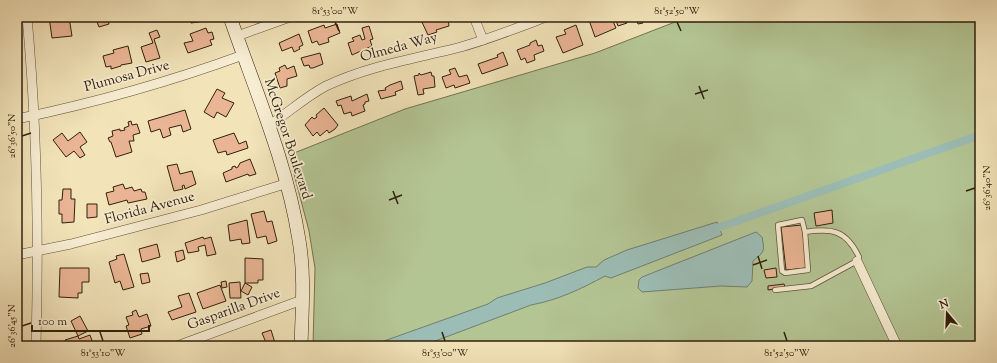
<svg xmlns="http://www.w3.org/2000/svg" width="997" height="363" font-family="'Sorts Mill Goudy',serif">
<style>
.green{fill:#b4c594;stroke:#727350}
.water{fill:#9cbdb5;stroke:#717f71}
.lines{fill:none;stroke-linecap:round;stroke-linejoin:round}
.canal{stroke:#9cbdb5;stroke-width:8}
.building{fill:#eab594;stroke:#30210c}
.lane-casing{stroke:#605237;stroke-width:6}
.street-casing{stroke:#605237;stroke-width:10}
.secondary-casing{stroke:#30210c;stroke-width:14}
.lane{stroke:#f7edd2;stroke-width:4.5}
.street{stroke:#f7edd2;stroke-width:9}
.secondary{stroke:#f7edd2;stroke-width:13}
.ticks{fill:none;stroke:#30210c;stroke-width:1.5}
.labels{text-anchor:middle;dominant-baseline:central;stroke-width:3.5;stroke-linejoin:round;paint-order:stroke}
.street-label{font-size:14px;fill:#30210c;stroke:#f7edd2}
.neatline{fill:none;stroke:#30210c;stroke-width:1.5}
.ticks-label{font-size:10px;text-anchor:middle;fill:#30210c}
</style>
<rect width="100%" height="100%" fill="#f2e3b9"/>
<filter id="stains"><feTurbulence type="fractalNoise" baseFrequency=".005" numOctaves="4"/><feColorMatrix values="0 0 0 0 .2 0 0 0 0 .09 0 0 0 0 .02 0 0 0 .5 -.17"/></filter>
<radialGradient id="worn" r=".72"><stop offset=".6" stop-color="#630" stop-opacity="0"/><stop offset="1" stop-color="#630" stop-opacity=".3"/></radialGradient>
<path class="green" d="M688,17H980V346H313L315,268L309,231L289,155L405,109L595,53Z"/>
<g class="water">
<path d="M717,222L722,235L611,278L605,276C581,289 558,300 531,305L422,346H370L488,304L497,298L545,283L587,267H596L604,260L627,250Z"/>
<path d="M756,232L762,237C765,252 764,252 753,261L752,281L747,287L721,286L642,292L638,288L639,280L642,277Z"/>
</g>
<g class="lines">
<path class="canal" d="M709,231L980,135"/>
</g>
<g class="building">
<path d="M49,17H69L72,36L52,38Z"/>
<path d="M95,17H107L109,24L99,27Z"/>
<path d="M192,17H203L204,21L191,23L189,18Z"/>
<path d="M380,17H393L381,21Z"/>
<path d="M424,17H452L448,19L449,26L436,30L437,32L428,35L420,18Z"/>
<path d="M596,17L598,20L603,17H625L627,23L618,26L615,18L612,19L616,28L595,37L589,20Z"/>
<path d="M633,17H641L643,23L638,24L636,19H634Z"/>
<path d="M337,24L340,33L328,38L329,42L319,45L317,41L312,43L308,31L324,25L325,28Z"/>
<path d="M576,25L583,45L563,53L556,37L566,34L564,30Z"/>
<path d="M369,26L373,39L370,40L372,46L352,55L348,43L354,41L352,38L360,35L362,40L365,39L362,28Z"/>
<path d="M206,28L208,33L212,32L214,39L210,40L212,45L188,53L184,43L193,41L190,34Z"/>
<path d="M157,30L160,37L154,39L160,58L146,62L141,47L153,43L149,33Z"/>
<path d="M299,34L303,45L299,47L300,49L294,52L292,47L282,51L279,43Z"/>
<path d="M536,40L538,46L542,45L544,51L534,55L535,60L527,63L525,58L521,60L517,50L530,45V43Z"/>
<path d="M128,46L132,63L121,65V66L111,69V66L106,67L103,56L114,53L113,50Z"/>
<path d="M503,52L508,65L482,74L478,64L498,57L497,55Z"/>
<path d="M320,53L323,64L313,68H310L309,65L304,66L301,58Z"/>
<path d="M285,65L287,69L294,66L297,76L287,79V86L280,88L275,73L280,71L279,68Z"/>
<path d="M455,68L459,77L467,75L470,83L455,88L454,85L446,88L442,77L451,74L449,70Z"/>
<path d="M431,72L432,76H434L435,87L423,89L424,94L418,95L414,76L419,75V73L421,75Z"/>
<path d="M401,81L403,89L395,92L396,95L381,99L378,91L386,90L385,88L390,85Z"/>
<path d="M217,89L225,93L222,98L234,103L226,117L217,112L214,118L204,112Z"/>
<path d="M367,94L369,101L365,102V104L363,105L365,111L352,116L351,112L344,114L341,105L338,106L336,101L351,96L352,101Z"/>
<path d="M324,108L338,125L335,129L329,133L327,130L320,136L317,132L313,136L305,125L312,117L314,119L317,117L316,115Z"/>
<path d="M185,110L191,129L183,132L181,125L169,128L171,135L163,138L160,129L151,132L148,121Z"/>
<path d="M131,121L132,125L137,124L140,133L133,135L134,141H129L132,152L116,157L111,142H110L108,138L113,136L112,131L120,129V131L125,130L124,128L129,126L128,122Z"/>
<path d="M80,132L87,142L80,147L85,155L80,158L74,151L66,157L53,140L62,133L68,141Z"/>
<path d="M234,133L239,144L246,141L248,148L227,155L226,151L218,153L213,140Z"/>
<path d="M250,159L256,174L249,176L248,174L226,182L223,173L232,169V167L235,166L236,168L238,167L240,163Z"/>
<path d="M177,164L180,174L192,171L196,184L185,189L184,185L182,186L183,189L174,191L167,166Z"/>
<path d="M123,184L125,189L132,187L134,191L141,189L142,192H145L147,199L128,203L127,200L109,205L106,193L114,191L113,187Z"/>
<path d="M63,189H71V199H75L74,222L62,223V214H59V200H62Z"/>
<path d="M87,204H97V217L87,218Z"/>
<path d="M832,210L833,223L816,226L814,213Z"/>
<path d="M264,211L267,222L272,221L277,241L268,244L266,236L257,238L251,214Z"/>
<path d="M247,220L250,243L242,244L241,239L230,241L228,225Z"/>
<path d="M802,225L807,268L786,270L781,227Z"/>
<path d="M203,237L204,239L211,237L216,254L207,256L205,245L198,247L199,251L188,253L185,243Z"/>
<path d="M157,244L160,257L142,262L139,249Z"/>
<path d="M183,250L185,259L177,262L175,252Z"/>
<path d="M124,254L134,287L123,290L120,281L115,283L109,262L117,259L116,256Z"/>
<path d="M245,258L263,259V280H258V283H245Z"/>
<path d="M60,268H89V282H82V293H78V298L59,297Z"/>
<path d="M776,268L777,277L766,278L764,270Z"/>
<path d="M148,273L150,282L142,284L140,274Z"/>
<path d="M226,281L227,287L222,288L221,282Z"/>
<path d="M240,282L241,298H230L229,283Z"/>
<path d="M245,283L252,287L248,295L241,291Z"/>
<path d="M784,284L785,287L768,290V286Z"/>
<path d="M220,285L226,301L203,309L197,293Z"/>
<path d="M189,293L196,312L172,320L168,312L182,307L178,296Z"/>
<path d="M136,310L139,317L147,314L151,326L141,329L142,334L130,338L126,326L129,325L126,317L133,315L132,312Z"/>
<path d="M80,316L88,331L78,336L71,321Z"/>
<path d="M271,330L275,343L270,344L271,346H263L267,345L262,333Z"/>
<path d="M90,335L94,346H61L67,344L65,340L78,336L79,339Z"/>
</g>
<g class="lines">
<g class="lane-casing">
<path id="lane" d="M775,290L811,286L857,261L859,257C846,230 832,228 805,232L808,270L785,273L782,271L778,225L802,220L805,232"/>
</g>
<g class="street-casing">
<g id="street">
<path d="M27,17C37,126 39,236 36,346"/>
<path d="M474,17L483,40"/>
<path d="M237,36L290,17"/>
<path d="M17,119C94,103 169,82 243,55"/>
<path d="M268,126C288,113 305,97 326,86C368,66 413,59 457,48C487,40 517,28 546,17"/>
<path d="M17,255L71,244L201,210L288,183"/>
<path d="M857,261L897,346"/>
<path d="M177,346L302,300"/>
</g>
</g>
<g class="secondary-casing">
<path id="secondary" d="M230,17C255,90 287,163 299,240C305,275 302,311 301,346"/>
</g>
<use href="#lane" class="lane"/>
<use href="#street" class="street"/>
<use href="#secondary" class="secondary"/>
</g>
<path class="ticks" d="M335,22L339,31M677,22L681,31M699,86L704,99M695,94L708,90M22,136L31,133M393,191L398,204M966,191L975,188M389,200L402,195M758,256L762,269M753,265L767,260M22,326L31,323M100,332L103,341M442,332L445,341M784,332L787,341"/>
<g class="labels">
<g class="street-label">
<text transform="translate(399 48) rotate(-15)">Olmeda Way</text>
<text transform="translate(127 77) rotate(-15)">Plumosa Drive</text>
<text transform="translate(287 139) rotate(72)">McGregor Boulevard</text>
<text transform="translate(150 209) rotate(-15)">Florida Avenue</text>
<text transform="translate(234 310) rotate(-20)">Gasparilla Drive</text>
</g>
</g>
<rect width="997" height="363" fill="none" stroke="#f2e3b9" stroke-width="44"/>
<g transform="translate(947 313) rotate(341)" stroke="#f7edd2" stroke-width="3" paint-order="stroke">
<path d="M0-3L7 15L0 10L-7 15Z" fill="#30210c"/>
<text y="-6" font-size="11" font-weight="bold" text-anchor="middle" fill="#30210c">N</text>
</g>
<path d="M32 325v6h117v-6" fill="none" stroke="#30210c" stroke-width="2"/>
<text x="38" y="325" font-size="12" fill="#30210c" stroke="#f7edd2" stroke-width="3" paint-order="stroke">100 m</text>
<rect x="22" y="22" width="953" height="319" class="neatline"/>
<g class="ticks-label">
<text x="335" y="14">81°53'00"W</text>
<text x="677" y="14">81°52'50"W</text>
<text transform="translate(11 136) rotate(-90)" y="4">26°36'50"N</text>
<text transform="translate(986 188) rotate(-90)" y="4">26°36'40"N</text>
<text transform="translate(11 326) rotate(-90)" y="4">26°36'45"N</text>
<text x="103" y="356">81°53'10"W</text>
<text x="445" y="356">81°53'00"W</text>
<text x="787" y="356">81°52'50"W</text>
</g>
<rect width="100%" height="100%" filter="url(#stains)"/>
<rect width="100%" height="100%" fill="url(#worn)"/>
</svg>
